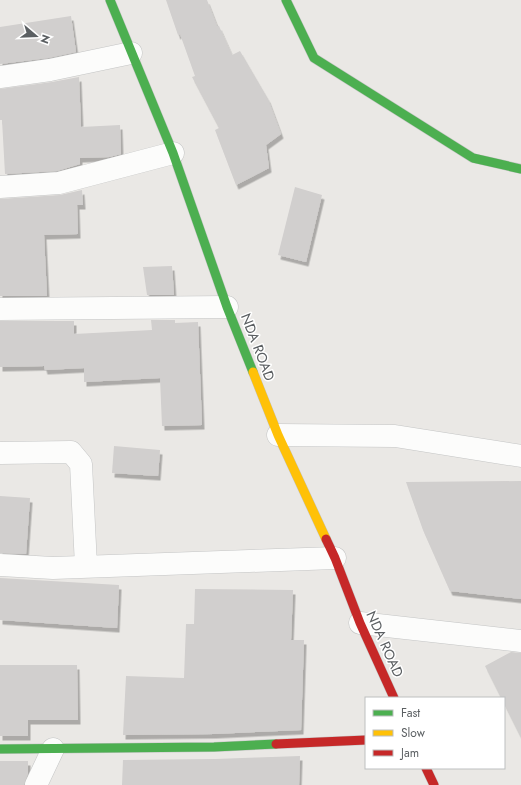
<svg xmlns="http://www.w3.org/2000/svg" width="521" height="785" font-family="Jost,sans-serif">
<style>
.building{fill:#d1cfce;filter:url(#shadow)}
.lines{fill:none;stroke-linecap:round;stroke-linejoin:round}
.street-casing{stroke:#c4c5c5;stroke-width:23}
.fast-casing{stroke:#c4c5c4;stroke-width:10}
.slow-casing{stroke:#c4c5c4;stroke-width:10}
.jam-casing{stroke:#c4c5c4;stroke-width:10}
.street{stroke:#fcfcfb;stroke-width:22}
.fast{stroke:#4caf50;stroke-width:9}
.slow{stroke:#ffc107;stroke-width:9}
.jam{stroke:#c62828;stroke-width:9}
.labels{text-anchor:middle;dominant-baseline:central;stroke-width:3;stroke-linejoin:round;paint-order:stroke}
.street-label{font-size:14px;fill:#5b5f62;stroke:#fff}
</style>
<defs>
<filter id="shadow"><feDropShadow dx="2.5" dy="4.5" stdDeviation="0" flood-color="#0004"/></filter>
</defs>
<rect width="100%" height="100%" fill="#eae8e5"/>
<g class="building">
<path d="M166,0H207L217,26H219L232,55L240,51L268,99L281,134L266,145L269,168L236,185L215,130L219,128L192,77L195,76L180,34L178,35Z"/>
<path d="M71,16L76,52L48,58L0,64V27Z"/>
<path d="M79,77L81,127L120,125L121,154L109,157L80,158V164L57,171L5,174L2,120H0V89L52,82Z"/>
<path d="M295,187L322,195L306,262L278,255Z"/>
<path d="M82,190L83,205H77L78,234L44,235L47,296H0V199L60,195Z"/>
<path d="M172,266L174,295H147L143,267Z"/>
<path d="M151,320H175V323L198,322L202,425L162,426L160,378L84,382V368L45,370L44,366L0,367V321H74V334L152,330Z"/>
<path d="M114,446L160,450L158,476L112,473Z"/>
<path d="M521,481V599L450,591L423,530L406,482Z"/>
<path d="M0,496L30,498L26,554L0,553Z"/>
<path d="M0,578L119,585L117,628L0,620Z"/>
<path d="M195,589L293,590L291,640H304L301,730L214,734L123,735L126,676L184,678L186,624H194Z"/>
<path d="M511,652L521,653V738L504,704V698H501L485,666Z"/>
<path d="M0,665H77L78,720H28V736H0Z"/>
<path d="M300,756L299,785H122L123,760L215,759Z"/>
<path d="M0,761H28V773L24,785H0Z"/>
</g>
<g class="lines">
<g class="street-casing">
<g id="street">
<path d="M0,77L50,70L131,53"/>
<path d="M0,187L59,183L173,153"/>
<path d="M0,309L227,307"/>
<path d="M278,435L395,436L521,456"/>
<path d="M0,453L71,452L81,464L86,566"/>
<path d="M0,565L53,568L335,558"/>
<path d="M360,623L521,641"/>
<path d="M36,785L53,749"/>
</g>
</g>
<g class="fast-casing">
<g id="fast">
<path d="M110,0L173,153L227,307L253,372"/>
<path d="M286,0L314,58L473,158L521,169"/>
<path d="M0,749L214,747L276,744"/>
</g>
</g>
<g class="slow-casing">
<path id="slow" d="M253,372L278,435L326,539"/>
</g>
<g class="jam-casing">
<g id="jam">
<path d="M326,539L335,558L360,623L394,698"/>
<path d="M276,744L366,740"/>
<path d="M426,768L434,785"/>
</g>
</g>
<use href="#street" class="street"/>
<use href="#fast" class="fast"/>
<use href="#slow" class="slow"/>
<use href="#jam" class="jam"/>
</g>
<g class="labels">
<g class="street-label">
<text transform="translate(258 347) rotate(69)">NDA ROAD</text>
<text transform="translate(385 644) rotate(66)">NDA ROAD</text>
</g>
</g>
<rect x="365" y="697" width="140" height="72" fill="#ffffff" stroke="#bdbfc0"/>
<rect x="373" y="710" width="20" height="6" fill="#4caf50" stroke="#bdbfc0"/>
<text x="401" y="717" font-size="12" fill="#5b5f62">Fast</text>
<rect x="373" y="730" width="20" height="6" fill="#ffc107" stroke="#bdbfc0"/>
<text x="401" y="737" font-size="12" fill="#5b5f62">Slow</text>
<rect x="373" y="750" width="20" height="6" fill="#c62828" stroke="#bdbfc0"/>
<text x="401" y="757" font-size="12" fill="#5b5f62">Jam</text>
<g transform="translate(36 36) rotate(109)" stroke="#ffffff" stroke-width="3" paint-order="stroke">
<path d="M0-3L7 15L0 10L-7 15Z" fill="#5b5f62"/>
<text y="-6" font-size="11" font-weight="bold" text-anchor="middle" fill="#5b5f62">N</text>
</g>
</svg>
